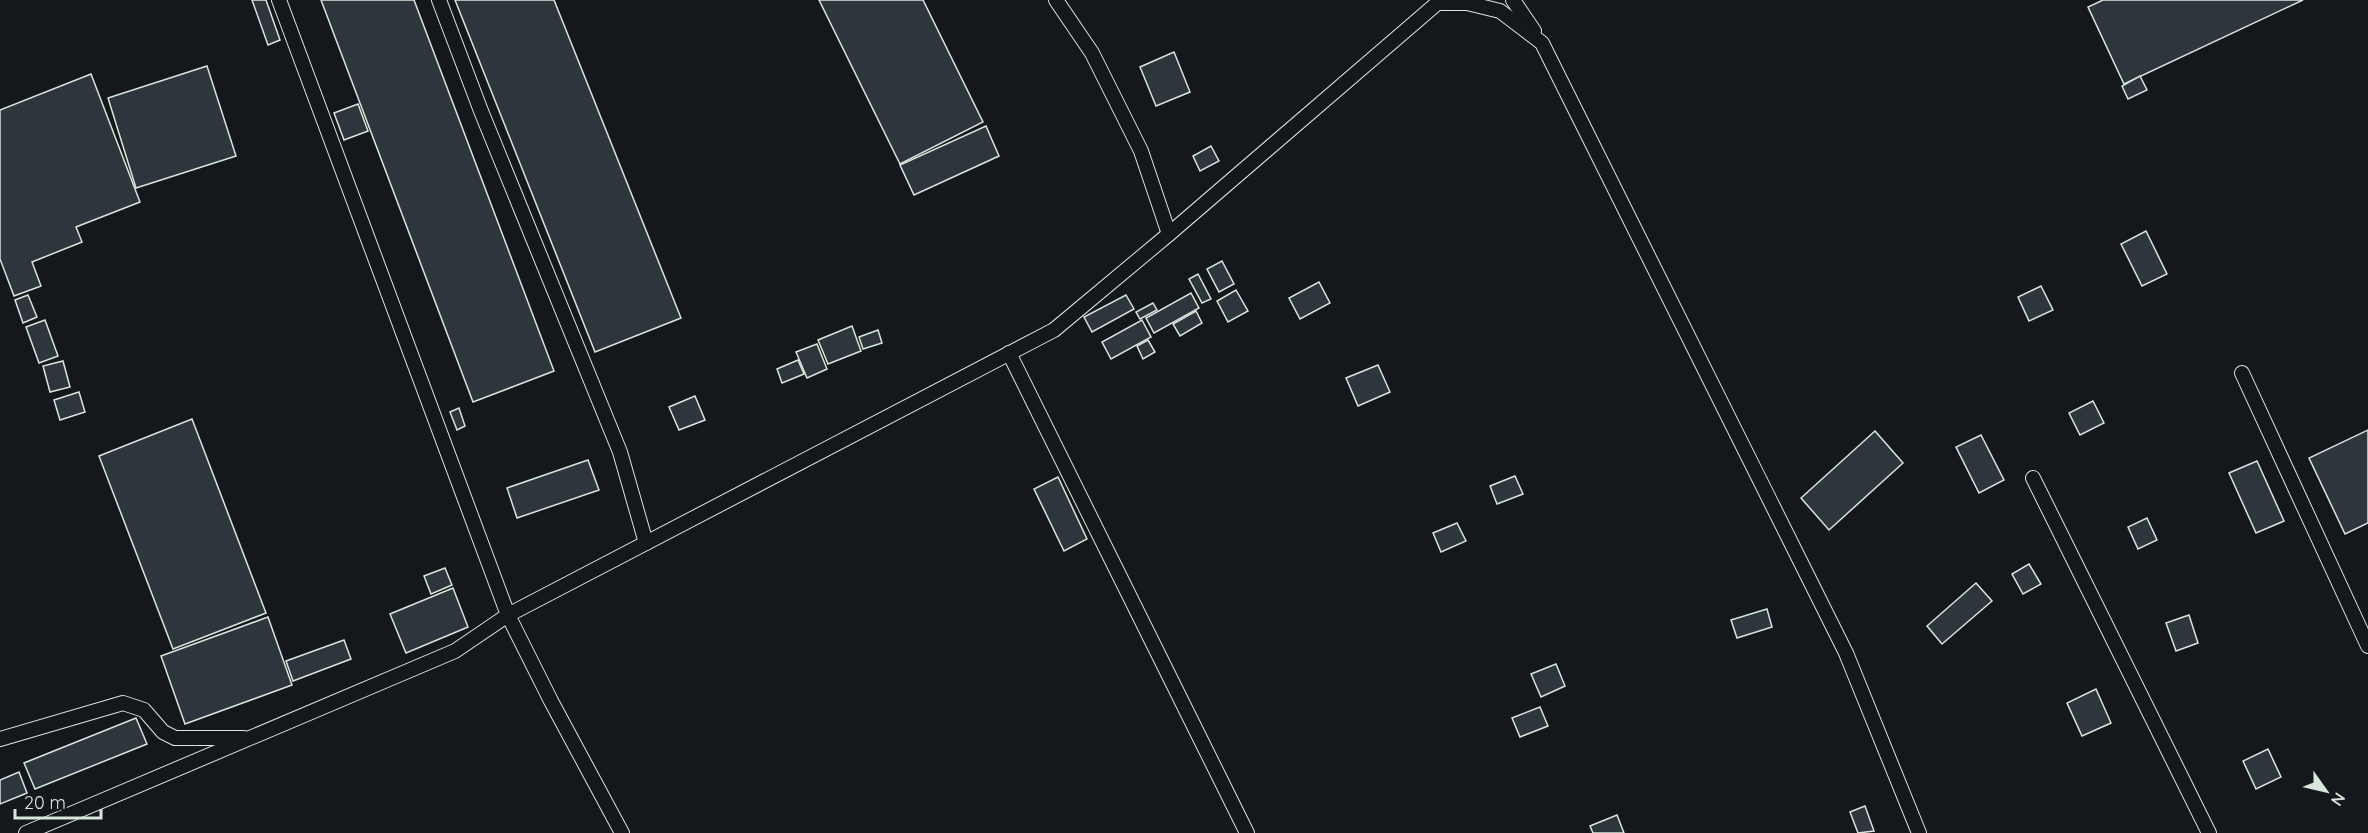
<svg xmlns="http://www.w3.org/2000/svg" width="2368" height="833" font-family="Quicksand,sans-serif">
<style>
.building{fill:#2c363c;stroke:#d8e6dc;stroke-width:1.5}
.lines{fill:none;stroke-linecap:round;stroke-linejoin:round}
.service-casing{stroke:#d8e6dc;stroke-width:16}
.service{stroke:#14181c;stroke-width:14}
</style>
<rect width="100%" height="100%" fill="#14181c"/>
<g class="building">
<path d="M252,0H266L280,40L268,45Z"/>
<path d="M321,0H414L554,371L473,402Z"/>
<path d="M455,0H554L681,318L595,352Z"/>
<path d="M819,0H923L983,122L900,164Z"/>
<path d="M2103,0H2303L2124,84L2088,7Z"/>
<path d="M1174,52L1190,92L1156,106L1140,67Z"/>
<path d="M207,66L236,156L136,188L108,98Z"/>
<path d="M91,74L140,202L76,227L82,242L32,262L41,286L14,296L0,259V110Z"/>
<path d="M2140,76L2147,90L2128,99L2122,86Z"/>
<path d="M358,104L368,131L344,140L334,113Z"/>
<path d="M986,126L999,156L914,195L900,165Z"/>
<path d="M1211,146L1219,161L1200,171L1193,156Z"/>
<path d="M2146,231L2167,274L2142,286L2121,244Z"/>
<path d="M1222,261L1234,284L1219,292L1207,269Z"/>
<path d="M1198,274L1211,299L1202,303L1189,279Z"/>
<path d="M1319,282L1330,303L1300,319L1289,298Z"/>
<path d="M2041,286L2053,310L2029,321L2018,297Z"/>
<path d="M1236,290L1248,311L1228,322L1217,301Z"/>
<path d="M1191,293L1199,308L1154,333L1146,318Z"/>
<path d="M28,295L37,317L23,323L15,300Z"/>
<path d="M1126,295L1134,309L1092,332L1084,317Z"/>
<path d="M1153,303L1157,310L1140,319L1136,312Z"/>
<path d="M1196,311L1202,323L1180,336L1173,324Z"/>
<path d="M45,320L58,356L39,363L26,327Z"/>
<path d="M1142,320L1151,337L1111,359L1102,342Z"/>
<path d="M852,326L861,351L828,364L818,340Z"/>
<path d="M878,330L882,343L863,349L859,337Z"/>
<path d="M1148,340L1155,352L1143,359L1137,346Z"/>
<path d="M817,344L827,369L807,378L796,352Z"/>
<path d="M798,360L804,374L782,383L777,369Z"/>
<path d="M63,361L70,387L50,392L43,366Z"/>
<path d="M1378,365L1390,392L1358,406L1346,378Z"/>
<path d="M79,392L85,412L60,420L54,400Z"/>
<path d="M695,396L705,420L679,430L669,407Z"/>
<path d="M2093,401L2104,423L2080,435L2069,413Z"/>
<path d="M459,408L465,426L457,430L450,412Z"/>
<path d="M192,419L266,613L173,649L99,456Z"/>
<path d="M2368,430V523L2345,534L2309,458Z"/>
<path d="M1875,431L1903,463L1829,530L1801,498Z"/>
<path d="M1981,435L2004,480L1979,493L1956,447Z"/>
<path d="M588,460L599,490L517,518L507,488Z"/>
<path d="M2257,461L2284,521L2256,533L2229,473Z"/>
<path d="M1515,476L1523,494L1497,504L1490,486Z"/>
<path d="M1058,477L1087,539L1064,551L1034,489Z"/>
<path d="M2147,518L2157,540L2138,549L2128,527Z"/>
<path d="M1457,523L1466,541L1441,552L1433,533Z"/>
<path d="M2029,564L2041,584L2023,594L2012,574Z"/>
<path d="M445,568L452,585L431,594L424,576Z"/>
<path d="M1976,583L1992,601L1942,644L1927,626Z"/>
<path d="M453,588L468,627L406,653L390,614Z"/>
<path d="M1767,609L1772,627L1737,638L1731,620Z"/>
<path d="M2189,615L2198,643L2176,651L2166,623Z"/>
<path d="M268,617L292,685L185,724L161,656Z"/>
<path d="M344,640L351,659L293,681L286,661Z"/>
<path d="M1556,664L1565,686L1541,697L1531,674Z"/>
<path d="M2096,689L2111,723L2082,736L2067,703Z"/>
<path d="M1540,707L1548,726L1520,737L1512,718Z"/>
<path d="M136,718L147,744L35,789L24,763Z"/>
<path d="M2268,749L2281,777L2256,789L2243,761Z"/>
<path d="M19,772L27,793L0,804V780Z"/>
<path d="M1865,806L1874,831L1858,833L1850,812Z"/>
<path d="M1617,815L1624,833H1593L1590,826Z"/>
</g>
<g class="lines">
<g class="service-casing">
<g id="service">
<path d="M439,0L481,111L620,452L646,543"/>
<path d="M1056,0L1092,53L1141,151L1169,234"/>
<path d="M1513,0L1534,31"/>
<path d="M1438,3H1467L1500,11L1542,43L1846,653L1919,833"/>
<path d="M1009,353L1247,833"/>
<path d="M2242,373L2368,646"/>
<path d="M2033,478L2209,833"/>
<path d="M0,739L123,703L144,710L163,732L175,738H244"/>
<path d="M26,833L455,651L508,615L279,0"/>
<path d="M622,833L551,701L508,615L1054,330L1169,234L1441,0"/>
</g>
</g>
<use href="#service" class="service"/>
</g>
<g transform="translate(2326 791) rotate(124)" stroke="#14181c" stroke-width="4.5" paint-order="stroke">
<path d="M0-4.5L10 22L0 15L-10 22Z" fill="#d8e6dc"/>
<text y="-9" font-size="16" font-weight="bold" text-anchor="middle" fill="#d8e6dc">N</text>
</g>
<path d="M15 809v9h86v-9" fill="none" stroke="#d8e6dc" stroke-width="3"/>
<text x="24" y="809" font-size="18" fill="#d8e6dc" stroke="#14181c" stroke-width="4.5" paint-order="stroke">20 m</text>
</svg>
